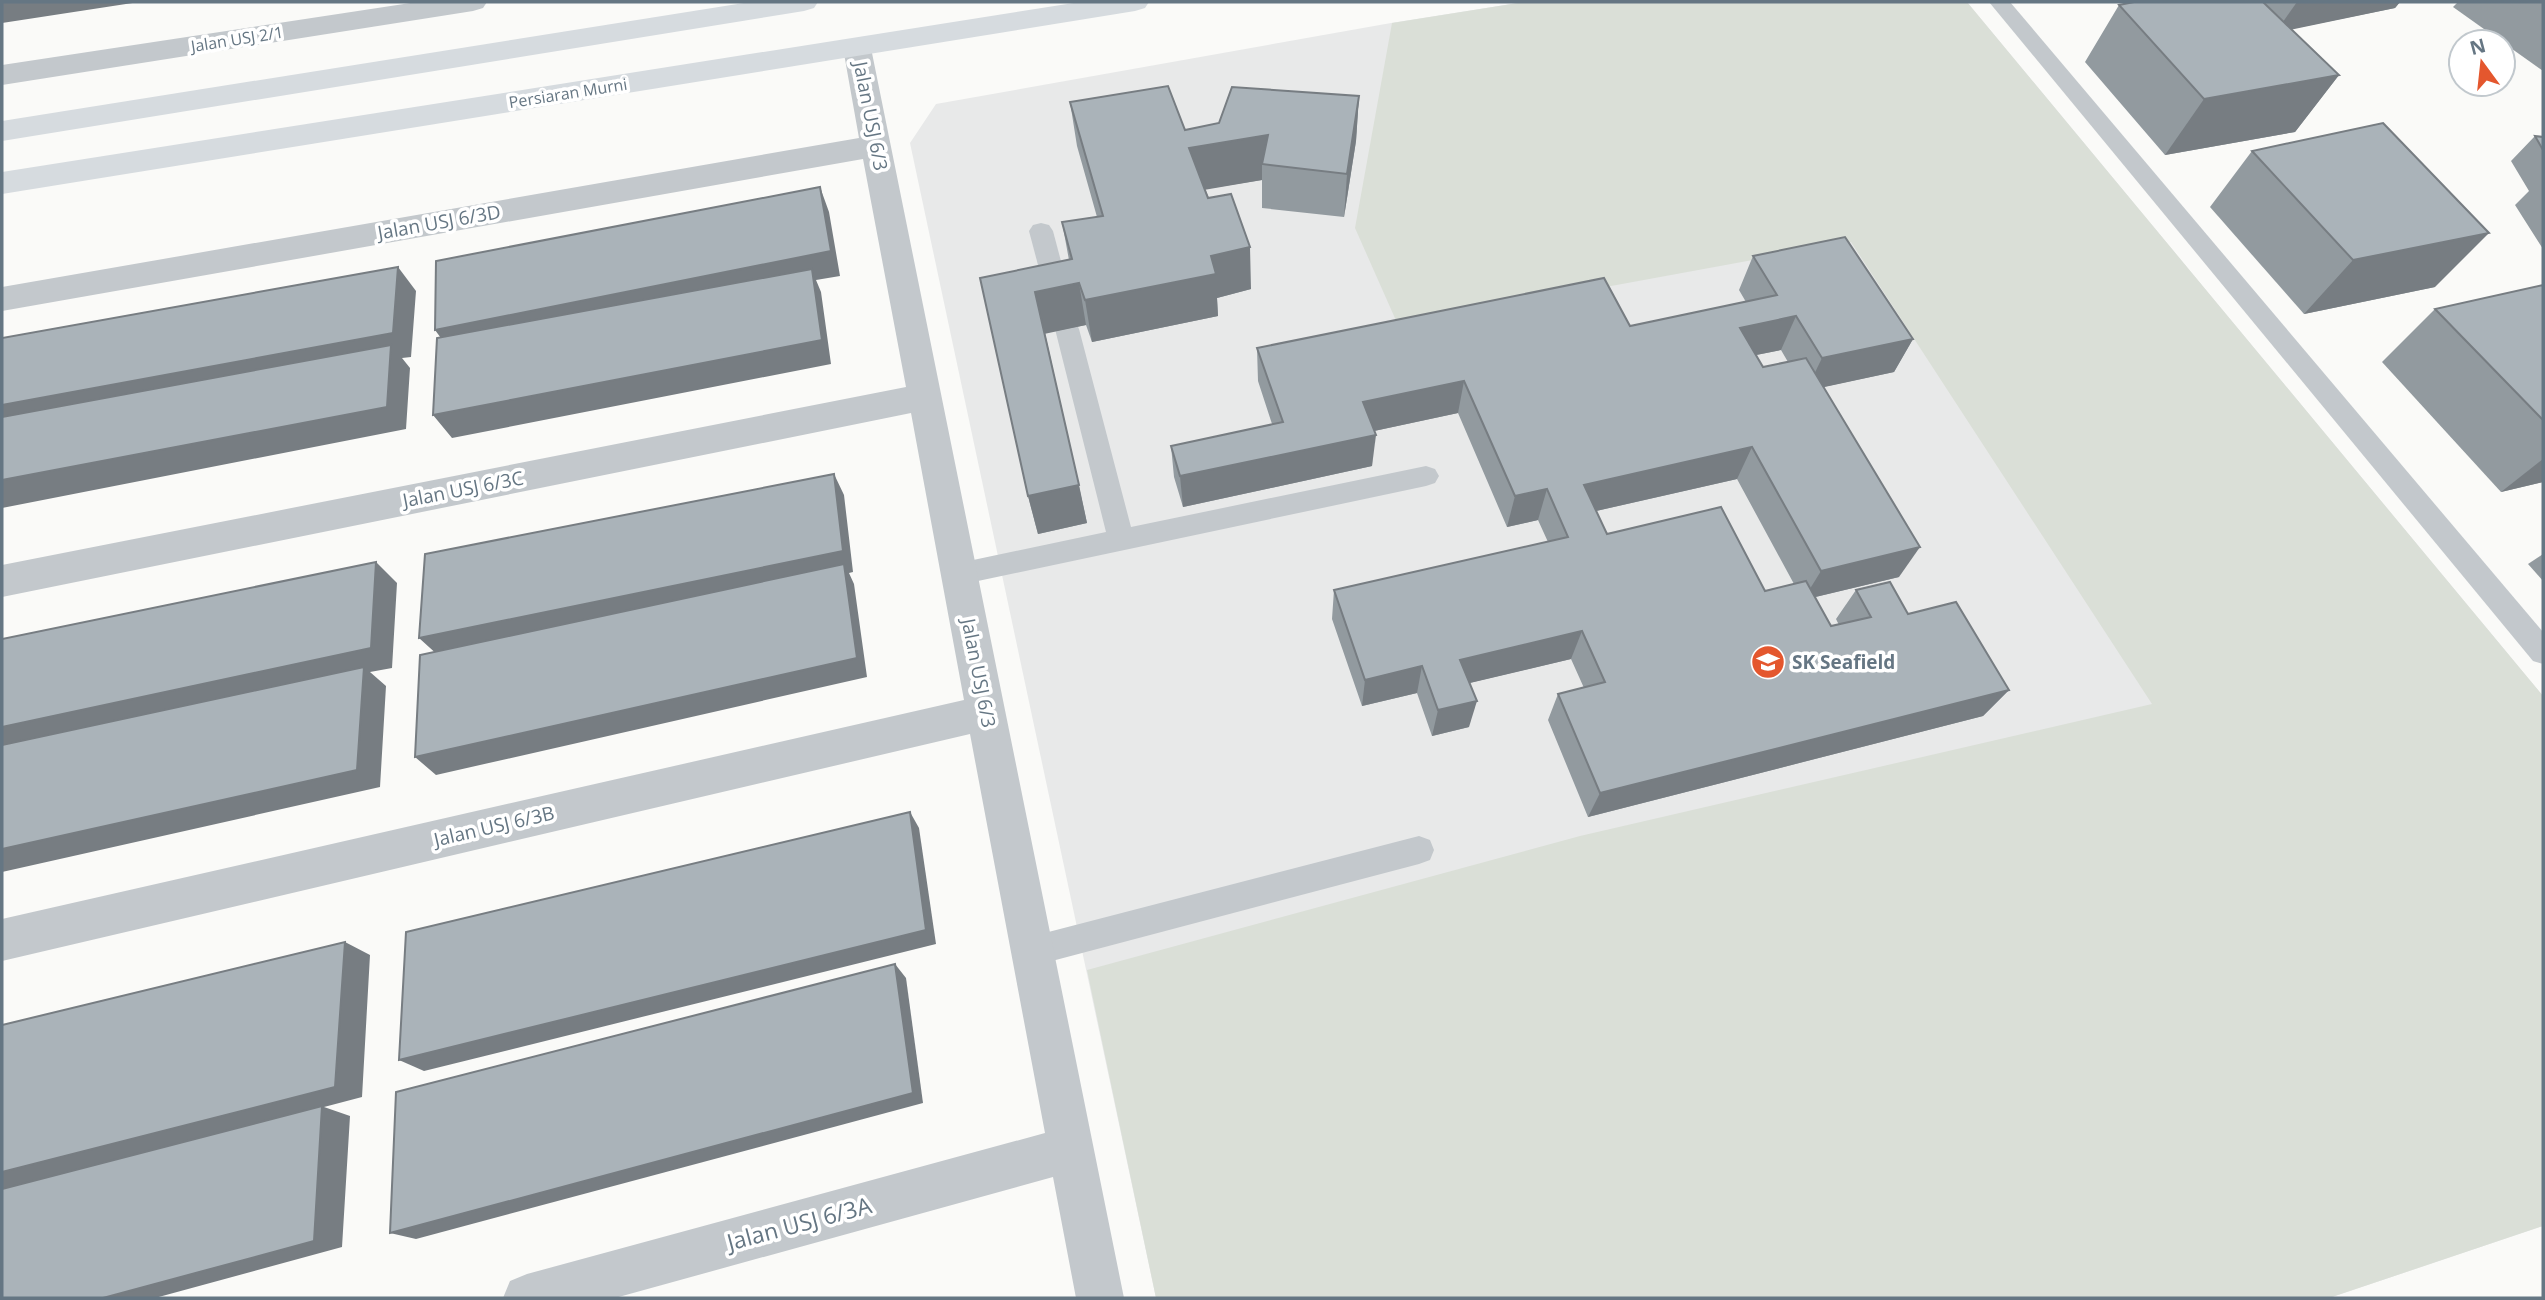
<svg xmlns="http://www.w3.org/2000/svg" width="2545" height="1300" font-family="'Open Sans',sans-serif">
<style>
.built{fill:#e8e9e9}
.green{fill:#dadfd7}
.lines{fill:none;stroke-linecap:round;stroke-linejoin:round}
.service{fill:#c3c8cc;fill-rule:evenodd}
.minor{fill:#c3c8cc;fill-rule:evenodd}
.secondary{fill:#d6dbdf;fill-rule:evenodd}
.wall{fill:#929a9f;fill-rule:evenodd}
.shaded-wall{fill:#777d82}
.building{fill:#aab3b9;stroke:#777d82;stroke-width:2}
.labels{text-anchor:middle;dominant-baseline:central;stroke-width:7;stroke-linejoin:round;paint-order:stroke}
.far-street-label{font-size:16px;fill:#657683;stroke:#fff}
.street-label{font-size:19px;fill:#657683;stroke:#fff}
.poi-label{font-size:19px;font-weight:bold;fill:#657683;stroke:#fff;text-anchor:start}
.near-street-label{font-size:23px;fill:#657683;stroke:#fff}
</style>
<rect width="100%" height="100%" fill="#fafaf8"/>
<path class="built" d="M1524,2H1967L2543,696V1226L2329,1298H1156L910,143L936,104L1391,23Z"/>
<path class="green" d="M1524,2H1967L2543,696V1226L2329,1298H1156L1087,970L1580,836L2152,704L1851,242L1398,325L1355,228L1392,23Z"/>
<g class="lines">
<g class="service">
<path d="M1989,2H2010L2543,632V664L2533,661Z"/>
<path d="M1041,223L1049,225L1053,231L1071,299L1067,305L1059,308L1051,305L1047,299L1029,231L1033,225Z"/>
<path d="M1067,320L1076,323L1079,329L1131,527L1426,466L1435,469L1439,476L1435,483L1426,486L959,585L949,582L945,574L949,566L959,563L1106,532L1055,329L1058,323Z"/>
<path d="M1419,836L1430,840L1434,850L1430,860L1419,864L1033,966L1022,962L1017,951L1022,940L1033,936Z"/>
</g>
<g class="minor">
<path d="M417,2H487L483,8L473,11L2,85V65Z"/>
<path d="M857,39L867,41L871,48L1124,1298H1076L1053,1177L615,1298H503L510,1281L527,1274L1045,1133L970,734L2,961V919L964,700L911,413L2,597V565L906,387L863,159L2,311V287L859,138L843,48L847,41Z"/>
</g>
<g class="secondary">
<path d="M750,2H818L814,8L804,11L2,141V121Z"/>
<path d="M1080,2H1149L1145,8L1135,11L2,194V172Z"/>
</g>
</g>
<g class="wall">
<path d="M2134,2H2400L2395,8L2291,29L2339,75L2295,132L2165,155L2085,62L2119,5Z"/>
<path d="M2458,2H2543V71L2453,7Z"/>
<path d="M1359,96L1356,141L1344,217L1262,208V180L1205,189L1251,289L1217,298L1218,316L1092,342L1086,325L1045,333L1087,523L1038,534L1028,496L980,278L1069,260L1062,222L1097,217L1077,146L1070,102L1185,130Z"/>
<path d="M2535,136L2543,137V249L2515,205L2529,191L2511,161Z"/>
<path d="M2252,151L2435,287L2304,314L2210,207Z"/>
<path d="M1753,256L1913,339L1894,372L1823,387L1899,577L1815,597L1831,626L1839,625L1836,619L1856,590L1908,614L2009,690L1983,716L1588,817L1548,720L1558,694L1584,688L1571,659L1469,683V727L1432,736L1417,693L1362,706L1332,619L1334,590L1548,542L1538,520L1507,527L1458,413L1374,431L1372,466L1183,507L1174,477L1171,446L1272,424L1258,381L1257,348L1630,326L1746,302L1739,290ZM1781,350L1788,362L1763,367L1756,355ZM1737,479L1794,584L1765,591L1607,534L1596,511Z"/>
<path d="M2543,285V482L2501,492L2382,362L2435,309Z"/>
<path d="M2543,554V581L2528,564Z"/>
</g>
<g class="shaded-wall">
<path d="M2,2H139L2,23Z"/>
<path d="M2297,2H2400L2395,8L2275,33Z"/>
<path d="M2339,75L2295,132L2165,155L2204,99Z"/>
<path d="M1359,96L1356,141L1344,217L1347,174Z"/>
<path d="M1268,135L1262,164V180L1192,192L1189,148Z"/>
<path d="M820,187L829,212L840,276L816,280L821,292L831,364L452,438L433,415L452,353L435,330Z"/>
<path d="M2489,233L2435,287L2304,314L2353,260Z"/>
<path d="M1250,247L1251,289L1217,298L1218,316L1092,342L1085,300L1211,256Z"/>
<path d="M398,267L416,291L411,357L402,358L410,368L406,429L2,508V405Z"/>
<path d="M1079,283L1086,325L1044,334L1035,292Z"/>
<path d="M1796,316L1781,350L1726,361L1740,328Z"/>
<path d="M1913,339L1894,372L1806,391L1822,358Z"/>
<path d="M1464,381L1458,413L1360,434L1363,402Z"/>
<path d="M1376,435L1372,466L1183,507L1180,476Z"/>
<path d="M1752,447L1737,479L1574,516L1584,485Z"/>
<path d="M2543,459V482L2501,492Z"/>
<path d="M834,474L844,495L853,572L849,573L854,584L867,677L436,775L415,757L440,657L419,638Z"/>
<path d="M1079,485L1087,523L1038,534L1028,496Z"/>
<path d="M1547,489L1538,520L1507,527L1515,496Z"/>
<path d="M1920,547L1899,577L1803,600L1821,571Z"/>
<path d="M376,562L397,583L392,668L370,672L386,686L380,787L2,872V727Z"/>
<path d="M1582,631L1571,659L1453,687L1460,660Z"/>
<path d="M1422,666L1417,693L1362,706L1365,680Z"/>
<path d="M2009,690L1983,716L1588,817L1600,793Z"/>
<path d="M1477,701L1469,727L1432,736L1438,710Z"/>
<path d="M910,812L919,828L936,944L424,1071L399,1060Z"/>
<path d="M345,942L370,955L362,1097L324,1107L350,1116L342,1247L155,1298H103L2,1190V1172Z"/>
<path d="M895,964L906,978L923,1103L416,1239L390,1233Z"/>
</g>
<g class="building">
<path d="M2134,2H2263L2339,75L2204,99L2119,5Z"/>
<path d="M1168,86L1185,130L1219,123L1232,87L1359,96L1347,174L1262,164L1268,135L1189,148L1208,198L1231,194L1250,247L1211,256L1216,274L1085,300L1079,283L1035,292L1079,485L1028,496L980,278L1072,259L1062,222L1103,216L1070,102Z"/>
<path d="M2383,123L2489,233L2353,260L2252,151Z"/>
<path d="M2535,136L2543,137V150Z"/>
<path d="M820,187L831,251L435,330L436,261Z"/>
<path d="M1845,237L1913,339L1822,358L1796,316L1740,328L1763,367L1806,358L1920,547L1821,571L1752,447L1584,485L1607,534L1721,507L1765,591L1806,581L1831,626L1871,617L1856,590L1890,582L1908,614L1956,602L2009,690L1600,793L1558,694L1605,682L1582,631L1460,660L1477,701L1438,710L1422,666L1365,680L1334,590L1568,537L1547,489L1515,496L1464,381L1363,402L1376,435L1180,476L1171,446L1283,422L1257,348L1604,278L1630,326L1777,295L1753,256Z"/>
<path d="M398,267L393,333L2,405V338Z"/>
<path d="M812,269L822,340L433,415L437,338Z"/>
<path d="M2543,285V420L2435,309Z"/>
<path d="M391,345L387,407L2,480V417Z"/>
<path d="M834,474L843,551L419,638L425,554Z"/>
<path d="M376,562L371,648L2,727V639Z"/>
<path d="M844,564L857,658L415,757L420,655Z"/>
<path d="M364,667L357,770L2,849V745Z"/>
<path d="M910,812L926,930L399,1060L406,932Z"/>
<path d="M345,942L335,1087L2,1172V1025Z"/>
<path d="M895,964L913,1093L390,1233L396,1092Z"/>
<path d="M322,1106L314,1241L103,1298H2V1189Z"/>
</g>
<defs>
<g id="school-disc" transform="scale(1.75)"><circle r="9.5" fill="#e4572e" stroke="#fff"/><path d="M0-5L7-2L0 1L-7-2ZM-4 1L0 2.5L4 1V4Q0 6-4 4Z" fill="#fff"/></g>
</defs>
<g fill-rule="evenodd">
<use href="#school-disc" x="1768" y="662"/>
</g>
<g class="labels">
<g class="far-street-label">
<text transform="translate(237 39) rotate(-9)">Jalan USJ 2/1</text>
<text transform="translate(568 93) rotate(-9)">Persiaran Murni</text>
</g>
<g class="street-label">
<text transform="translate(871 116) rotate(79)">Jalan USJ 6/3</text>
<text transform="translate(439 222) rotate(-10)">Jalan USJ 6/3D</text>
<text transform="translate(463 489) rotate(-11)">Jalan USJ 6/3C</text>
<text transform="translate(979 673) rotate(79)">Jalan USJ 6/3</text>
<text transform="translate(494 826) rotate(-13)">Jalan USJ 6/3B</text>
</g>
<g class="poi-label">
<text x="1792" y="662">SK Seafield</text>
</g>
<g class="near-street-label">
<text transform="translate(799 1223) rotate(-15)">Jalan USJ 6/3A</text>
</g>
</g>
<rect width="2545" height="1300" fill="none" stroke="#657683" stroke-width="7"/>
<g transform="translate(2482 63) rotate(345)"><circle r="33" fill="#ffffff" stroke="#c1c8cd" stroke-width="2"/>
<path d="M0-5L12 26L0 18L-12 26Z" fill="#e4572e"/>
<text y="-10" font-size="19" font-weight="bold" text-anchor="middle" fill="#657683">N</text>
</g>
</svg>
